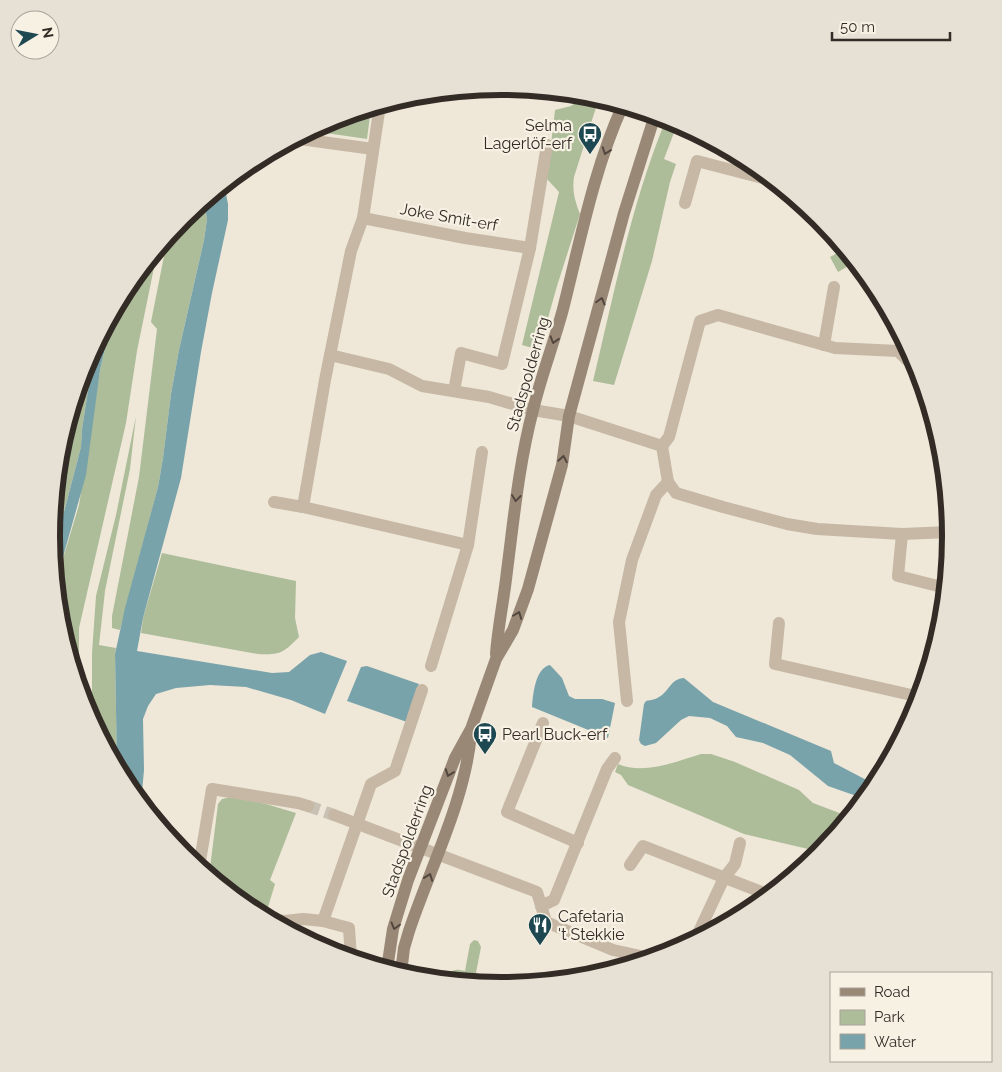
<svg xmlns="http://www.w3.org/2000/svg" width="1002" height="1072" font-family="Raleway,sans-serif">
<style>
.green{fill:#adbd99}
.water{fill:#79a3aa}
.lines{fill:none;stroke-linecap:round;stroke-linejoin:round}
.street-tunnel{stroke:#c9c1b4;stroke-width:12;stroke-dasharray:12 6;stroke-linecap:butt}
.street{stroke:#c6b8a5;stroke-width:12}
.secondary{stroke:#9a8877;stroke-width:12}
.oneway{stroke:#52473e}
.labels{text-anchor:middle;dominant-baseline:central;stroke-width:4.5;stroke-linejoin:round;paint-order:stroke}
.poi-label{font-size:16px;fill:#332b26;stroke:#f7f1e4;text-anchor:start}
.street-label{font-size:16px;fill:#332b26;stroke:#f7f1e4}
.rim{fill:none;stroke:#332b26;stroke-width:6}
</style>
<rect width="100%" height="100%" fill="#efe7d8"/>
<g class="green">
<path d="M586,95L599,98L574,177C572,191 575,201 580,214L557,286L539,350L522,345L559,192L547,179L555,110L571,106Z"/>
<path d="M371,108L367,139L312,131V129L329,120Z"/>
<path d="M665,122L675,130L664,159L676,164L670,182L652,261L614,385L593,381C614,294 631,205 665,122Z"/>
<path d="M204,201L207,219L204,240L179,350L171,394L163,458L158,487L120,630L112,628V616L139,477L157,329L151,322L168,236L183,218Z"/>
<path d="M158,248L137,351L126,423L79,628V688L60,623L56,582L79,505L100,370L114,310L127,286Z"/>
<path d="M845,249L855,262L838,272L830,257Z"/>
<path d="M95,346L82,429L81,447L53,554L51,536L60,448L86,364Z"/>
<path d="M136,416L130,469L105,591L99,645L116,648L115,654L117,767L92,720V653L96,596L116,515Z"/>
<path d="M162,553L296,581L295,618L299,637C283,653 281,655 258,654L141,633L143,618Z"/>
<path d="M701,754H711L735,762L799,790L813,803L850,817L821,852L744,834L628,785L621,775L615,772L618,764C643,775 675,762 701,754Z"/>
<path d="M231,797L266,804L296,813L270,880L275,884L268,907L244,904L209,876L218,804L222,799Z"/>
<path d="M474,940L478,941L481,947L476,973L486,976L488,978L487,984L460,982L451,978L450,974C454,968 458,970 465,971L470,944Z"/>
</g>
<g class="water">
<path d="M501,86L530,89L532,96L482,88Z"/>
<path d="M224,184L228,204V220L212,293L201,352L181,478L143,618L137,651L272,673L289,672L310,655L321,652L347,661L325,714L291,700L246,687L210,685L176,688L156,694L148,706L143,719L144,770L141,803L127,786L117,767L115,654L125,608L158,487L163,458L171,394L179,350L204,240L207,219L204,201Z"/>
<path d="M114,310L100,370L86,475L56,582L53,554L81,447L82,429L95,346Z"/>
<path d="M550,665L562,678L569,696L575,699H602L615,703L608,738L532,707C533,695 535,668 550,665Z"/>
<path d="M367,666L419,684L411,705L407,722L347,701L361,667Z"/>
<path d="M684,678L713,702L831,751L834,763L876,785L875,786L865,799L828,786L790,755L763,743L736,737L727,726L710,718L689,716L681,720L656,743L645,746L641,744L639,740L644,704L646,701C652,700 657,699 662,695C670,689 671,679 684,678Z"/>
</g>
<g class="lines">
<path class="street-tunnel" d="M308,806L334,815"/>
<g class="street">
<path d="M380,105L363,218L351,251L325,380L303,507L468,545"/>
<path d="M300,136V139L373,149"/>
<path d="M685,203L697,161L774,181"/>
<path d="M363,218L465,238L530,248"/>
<path d="M824,345L834,287"/>
<path d="M330,355L389,369L422,386L489,397L533,410L569,416L662,446L668,482L676,493L723,507L787,524L817,529L902,534L950,532"/>
<path d="M454,391L461,353L502,364L530,248L547,145"/>
<path d="M662,446L669,437L700,321L718,315L835,348L898,351L907,360H914"/>
<path d="M274,502L303,507"/>
<path d="M902,534L898,576L946,588"/>
<path d="M779,623L775,664L920,697"/>
<path d="M431,666L468,545L482,452"/>
<path d="M627,701L619,622L632,560L656,495L668,482"/>
<path d="M543,723L507,812L578,843"/>
<path d="M334,815L537,892L546,922L613,950L650,958"/>
<path d="M630,865L643,846L769,895"/>
<path d="M199,867L212,789L298,803L308,806"/>
<path d="M541,906L554,900L607,769L615,758"/>
<path d="M268,919L285,921L303,919L323,921L349,928L351,958"/>
<path d="M323,921L371,784L395,771L422,690"/>
<path d="M695,940L724,878L735,864L740,843"/>
</g>
<g class="secondary">
<path d="M496,654C498,626 504,599 507,571C514,517 519,463 533,410C541,376 554,343 563,309C580,242 594,168 623,105"/>
<path d="M387,969L393,929L408,880L455,758L471,729L496,659L513,630L528,589L562,465L569,416L624,213L655,115"/>
<path d="M401,973L404,948L409,931C430,868 465,801 471,734"/>
</g>
</g>
<defs><path id="oneway-chevron" d="M-2-3.5L2.5 0L-2 3.5" fill="none" stroke-width="1.6" stroke-linecap="round" stroke-linejoin="round" transform="scale(1.25)"/></defs>
<g class="oneway">
<use href="#oneway-chevron" transform="translate(606 151) rotate(110)"/>
<use href="#oneway-chevron" transform="translate(601 301) rotate(-75)"/>
<use href="#oneway-chevron" transform="translate(554 340) rotate(107)"/>
<use href="#oneway-chevron" transform="translate(563 459) rotate(-80)"/>
<use href="#oneway-chevron" transform="translate(516 498) rotate(97)"/>
<use href="#oneway-chevron" transform="translate(518 615) rotate(-69)"/>
<use href="#oneway-chevron" transform="translate(449 773) rotate(110)"/>
<use href="#oneway-chevron" transform="translate(429 877) rotate(-70)"/>
<use href="#oneway-chevron" transform="translate(395 926) rotate(105)"/>
</g>
<defs>
<g id="bus-pin" transform="scale(1.25)"><path d="M0 17L-7.5 6A9.5 9.5 0 1 1 7.5 6Z" fill="#1e4851" stroke="#f7f1e4"/><path d="M-5-6H5V4H4V6H2V4H-2V6H-4V4H-5ZM-3.5-4V0h7V-4ZM-3.5 1.2v1.5H-2V1.2ZM2 1.2v1.5H3.5V1.2Z" fill="#fff"/></g>
<g id="restaurant-pin" transform="scale(1.25)"><path d="M0 17L-7.5 6A9.5 9.5 0 1 1 7.5 6Z" fill="#1e4851" stroke="#f7f1e4"/><path d="M-5-6h1v4h1v-4h1v4h1v-4h1v5L-1.5 .5V6h-2V.5L-5-1ZM5-6V6H3V1.5H1.5Q1.5-4 5-6Z" fill="#fff"/></g>
</defs>
<g fill-rule="evenodd">
<use href="#bus-pin" x="590" y="134"/>
<use href="#bus-pin" x="485" y="734"/>
<use href="#restaurant-pin" x="540" y="925"/>
</g>
<g class="labels">
<g class="poi-label">
<text x="572" y="125" text-anchor="end">Selma<tspan x="572" dy="18">Lagerlöf-erf</tspan></text>
<text x="502" y="734">Pearl Buck-erf</text>
<text x="558" y="916">Cafetaria<tspan x="558" dy="18">'t Stekkie</tspan></text>
</g>
<g class="street-label">
<text transform="translate(449 217) rotate(10)">Joke Smit-erf</text>
<text transform="translate(528 374) rotate(-74)">Stadspolderring</text>
<text transform="translate(407 841) rotate(-70)">Stadspolderring</text>
</g>
</g>
<path d="M0 0H1002V1072H0ZM60 536a441 441 0 1 1 882 0a441 441 0 1 1-882 0Z" fill="#e7e1d5" fill-rule="evenodd"/>
<path class="rim" d="M60 536a441 441 0 1 1 882 0a441 441 0 1 1-882 0Z"/>
<rect x="830" y="972" width="162" height="90" fill="#f7f1e4" stroke="#a9a298"/>
<rect x="840" y="988" width="25" height="8" fill="#9a8877" stroke="#a9a298"/>
<text x="874" y="997" font-size="15" fill="#332b26">Road</text>
<rect x="840" y="1010" width="25" height="15" fill="#adbd99" stroke="#a9a298"/>
<text x="874" y="1022" font-size="15" fill="#332b26">Park</text>
<rect x="840" y="1034" width="25" height="15" fill="#79a3aa" stroke="#a9a298"/>
<text x="874" y="1047" font-size="15" fill="#332b26">Water</text>
<g transform="translate(35 35) rotate(80)"><circle r="24" fill="#f7f1e4" stroke="#a9a298"/>
<path d="M0-4L9 19L0 12L-9 19Z" fill="#1e4851"/>
<text y="-8" font-size="14" font-weight="bold" text-anchor="middle" fill="#332b26">N</text>
</g>
<path d="M832 32v8h118v-8" fill="none" stroke="#332b26" stroke-width="2.5"/>
<text x="840" y="32" font-size="15" fill="#332b26" stroke="#f7f1e4" stroke-width="4" paint-order="stroke">50 m</text>
</svg>
